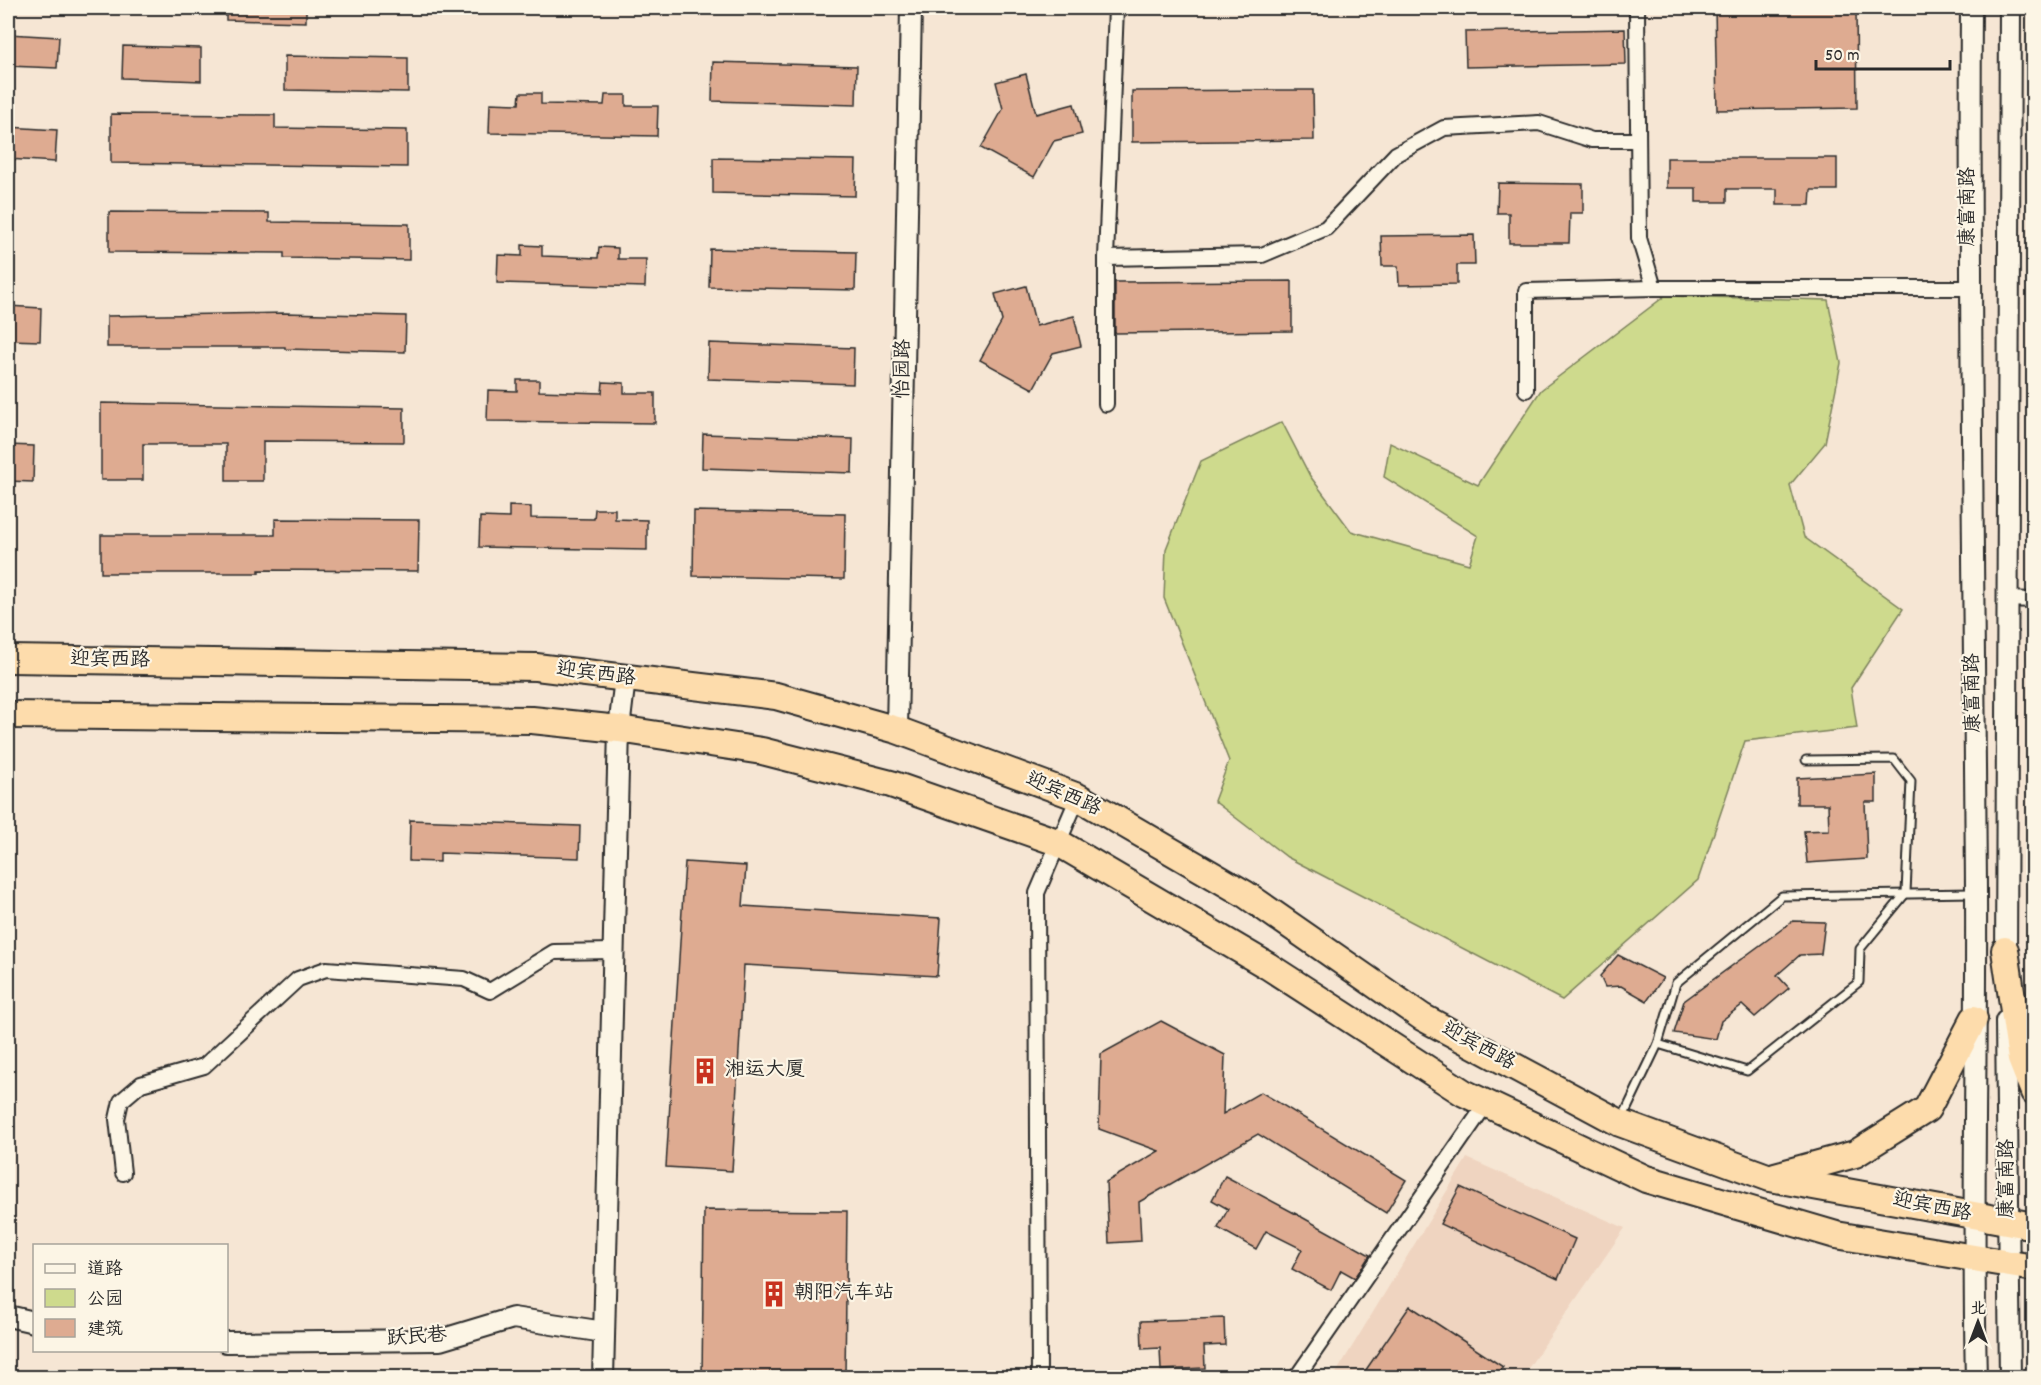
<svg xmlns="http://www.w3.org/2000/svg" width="2041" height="1385" font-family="Dekko,'LXGW WenKai TC',sans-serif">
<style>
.built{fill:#efd4c0}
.green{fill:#ceda8d;stroke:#7c825c;stroke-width:1.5}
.building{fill:#deab91;stroke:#2b2b2b;stroke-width:1.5}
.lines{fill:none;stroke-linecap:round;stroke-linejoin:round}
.lane-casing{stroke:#2b2b2b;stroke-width:11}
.street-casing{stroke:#2b2b2b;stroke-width:18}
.secondary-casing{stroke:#2b2b2b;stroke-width:24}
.highway-casing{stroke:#2b2b2b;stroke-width:30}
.lane{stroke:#fcf5e5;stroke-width:7}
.street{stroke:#fcf5e5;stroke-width:14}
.secondary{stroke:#fcf5e5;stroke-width:20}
.highway{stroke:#fddcac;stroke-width:26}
.labels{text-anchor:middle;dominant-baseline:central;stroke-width:4.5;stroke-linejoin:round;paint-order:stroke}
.street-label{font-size:20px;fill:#2b2b2b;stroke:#fcf5e5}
.poi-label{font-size:20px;fill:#2b2b2b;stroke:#fcf5e5;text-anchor:start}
</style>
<rect width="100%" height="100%" fill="#f6e6d4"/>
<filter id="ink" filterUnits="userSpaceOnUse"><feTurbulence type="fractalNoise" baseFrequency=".0167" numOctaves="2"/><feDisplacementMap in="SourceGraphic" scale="12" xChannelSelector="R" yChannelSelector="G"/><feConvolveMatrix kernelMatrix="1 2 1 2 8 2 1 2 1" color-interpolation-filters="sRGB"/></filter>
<g filter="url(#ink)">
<path class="built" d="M1467,1158L1625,1228L1522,1377L1333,1378Z"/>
<path class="green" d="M1665,296L1828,300L1841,363L1825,443L1790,485L1804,537L1903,609L1851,688L1857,728L1745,741L1698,880L1562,1000L1287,857L1214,801L1229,761L1164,598L1166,549L1201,461L1282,422L1310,476L1351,531L1469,564L1478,536L1384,477L1390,443L1478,485L1541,390Z"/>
<g class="building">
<path d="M226,8H306V22L226,20Z"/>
<path d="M1715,8H1856L1857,108L1717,110Z"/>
<path d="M1625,29L1626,64L1466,67L1465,32Z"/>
<path d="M8,34L59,37L57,68L8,66Z"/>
<path d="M123,46L201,48V81L122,78Z"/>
<path d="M285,56L408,58V92L285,90Z"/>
<path d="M713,62L857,66L856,105L712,101Z"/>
<path d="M1026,74L1036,114L1074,104L1082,134L1054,141L1034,177L981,148L1003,109L996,82Z"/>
<path d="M1276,90H1313L1314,140L1132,142V91Z"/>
<path d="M520,93H541V104L604,105L605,95H626V106H658L657,136L489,133L490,103L519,104Z"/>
<path d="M111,114L275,115V128L407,130V167L111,163Z"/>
<path d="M8,127L57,130L55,162L8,159Z"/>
<path d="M713,158L856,160L855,196L713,193Z"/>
<path d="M1667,158H1837V190H1811L1810,205H1777V189H1727V202H1696V188H1667Z"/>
<path d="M1498,183L1583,184V213H1570L1569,243H1509V213H1497Z"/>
<path d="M109,212L269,213V222L409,224V260L284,258V253L109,252Z"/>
<path d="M1474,235L1475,265H1457V284L1399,285L1398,266H1382L1381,236Z"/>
<path d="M522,245L542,246V256L598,258L599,247L618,248V259H646L645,287L497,283L498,255L522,256Z"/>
<path d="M710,249L856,252L855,290L709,287Z"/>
<path d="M1292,281V331L1115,333V282Z"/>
<path d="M1026,286L1036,326L1074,316L1081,346L1053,353L1033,389L980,360L1002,321L995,294Z"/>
<path d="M8,306L41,308L40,341L8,340Z"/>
<path d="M285,313L406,316L405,352L285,349V347H107V316Z"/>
<path d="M709,343L854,348L853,384L708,379Z"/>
<path d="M517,380H539V391L602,393L603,382L624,383V393H655V423L487,421L488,390L517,391Z"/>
<path d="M101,403L404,408V442L263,441V481H226V444H143V480H101Z"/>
<path d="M703,434L853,439L852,473L702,468Z"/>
<path d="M8,445L34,446L33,482L8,481Z"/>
<path d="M509,506L531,507V518L594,519L595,509H615V519L647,520V550L479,547L480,517L509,518Z"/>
<path d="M694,511L845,514L844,579L693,576Z"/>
<path d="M275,519L419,520L418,571L259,570V573H101V535H275Z"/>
<path d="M1876,774V802H1865L1867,859L1807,863L1804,831L1829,830L1828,804H1797V778Z"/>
<path d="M410,820L580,826L579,858L440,853V862L409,861Z"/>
<path d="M685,862L746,866L743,906L941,918L937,976L744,965L732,1171L666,1167Z"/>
<path d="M1793,921L1825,922L1821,954L1800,955L1777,975L1789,988L1755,1017L1742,1005L1721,1021L1716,1039L1674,1033L1684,1001Z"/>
<path d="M1618,955L1663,978L1647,1001L1621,986L1605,987L1600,976Z"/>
<path d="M1161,1021L1225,1055L1223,1114L1261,1092L1406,1180L1386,1213L1258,1134L1139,1202L1141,1241L1109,1243L1106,1182L1159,1151L1099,1129L1101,1054Z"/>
<path d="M1225,1176L1298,1215L1370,1255L1355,1278L1341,1270L1331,1290L1292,1269L1302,1249L1266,1231L1256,1249L1218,1228L1228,1209L1212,1200Z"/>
<path d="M1460,1187L1575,1239L1558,1279L1440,1224Z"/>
<path d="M704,1210L847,1211L845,1377H702Z"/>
<path d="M1410,1306L1503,1367L1496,1377H1361Z"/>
<path d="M1224,1318L1225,1345L1204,1346L1205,1368L1161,1370L1160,1348L1142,1349L1141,1321Z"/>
</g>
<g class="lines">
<g class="lane-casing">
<g id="lane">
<path d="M1658,1044L1747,1071L1859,982L1860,949L1906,893L1911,781L1894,759L1806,760"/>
<path d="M1622,1119L1658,1044L1676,983L1782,896L1973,893"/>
</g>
</g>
<g class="street-casing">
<g id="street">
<path d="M1637,8L1639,238L1654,288H1969"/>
<path d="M1106,258L1116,8"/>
<path d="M1526,390V291L1654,288"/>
<path d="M1106,404V258L1262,255L1326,228L1396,154L1444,128L1539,123L1592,140H1637"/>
<path d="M2006,599L2034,600"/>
<path d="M123,1173L117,1119L121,1101L141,1084L204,1066L298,979L326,969L464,979L490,991L554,952L614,951"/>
<path d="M1039,1378L1037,893L1078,797"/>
<path d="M1296,1378L1486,1104"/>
</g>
</g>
<g class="secondary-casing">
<g id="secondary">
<path d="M1971,8C1969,301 1974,595 1976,889C1977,1052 1972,1215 1976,1378"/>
<path d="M897,730L911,8"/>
<path d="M2006,965L2010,8"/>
<path d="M2006,1021L2010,1378"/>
<path d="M8,1316L34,1322"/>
<path d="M226,1342L440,1340L513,1318L604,1332"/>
<path d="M603,1378L619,729L625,678"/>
</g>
</g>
<g class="highway-casing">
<g id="highway">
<path d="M8,659L536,667L776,696L897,730L1078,797L1245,894L1422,1017L1620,1123L1770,1178L2034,1226"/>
<path d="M8,715L532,720L619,729L762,751L891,784L1057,842L1268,966L1464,1093L1646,1179L1836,1235L2034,1268"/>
<path d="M2005,950L2021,1059L2034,1092"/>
<path d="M1775,1176L1855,1154L1927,1109L1974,1019"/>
</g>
</g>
<use href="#lane" class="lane"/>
<use href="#street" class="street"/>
<use href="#secondary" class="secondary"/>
<use href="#highway" class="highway"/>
</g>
</g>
<defs>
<g id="building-bare" transform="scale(2.07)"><path d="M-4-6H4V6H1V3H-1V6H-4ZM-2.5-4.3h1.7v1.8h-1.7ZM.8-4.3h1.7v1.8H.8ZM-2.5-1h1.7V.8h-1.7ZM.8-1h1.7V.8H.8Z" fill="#c8321e" stroke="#fcf5e5" stroke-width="2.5" paint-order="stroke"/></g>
</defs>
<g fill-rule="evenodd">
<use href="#building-bare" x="705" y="1071"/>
<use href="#building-bare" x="774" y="1294"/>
</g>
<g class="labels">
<g class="street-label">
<text transform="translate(1969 207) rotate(-90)">康富南路</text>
<text transform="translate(904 369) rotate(-89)">怡园路</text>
<text transform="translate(110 661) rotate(1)">迎宾西路</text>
<text transform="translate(596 675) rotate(7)">迎宾西路</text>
<text transform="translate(1974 693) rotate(-91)">康富南路</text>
<text transform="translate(1063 795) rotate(24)">迎宾西路</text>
<text transform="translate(1478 1047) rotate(28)">迎宾西路</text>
<text transform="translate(2008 1179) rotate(-90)">康富南路</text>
<text transform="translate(1932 1208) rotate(11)">迎宾西路</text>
<text transform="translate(417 1338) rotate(-4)">跃民巷</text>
</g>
<g class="poi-label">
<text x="725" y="1071">湘运大厦</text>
<text x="794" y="1294">朝阳汽车站</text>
</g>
</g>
<rect width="2041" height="1385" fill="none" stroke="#fcf5e5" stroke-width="30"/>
<rect x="15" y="15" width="2011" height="1355" fill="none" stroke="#2b2b2b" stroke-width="2" filter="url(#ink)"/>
<rect x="33" y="1244" width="195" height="108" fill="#fcf5e5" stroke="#a8a49b" stroke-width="1.5"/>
<rect x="45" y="1264" width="30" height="9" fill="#fcf5e5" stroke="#a8a49b" stroke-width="1.5"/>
<text x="87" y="1274" font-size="18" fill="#2b2b2b">道路</text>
<rect x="45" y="1289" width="30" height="18" fill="#ceda8d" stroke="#a8a49b" stroke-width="1.5"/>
<text x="87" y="1304" font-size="18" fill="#2b2b2b">公园</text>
<rect x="45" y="1319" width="30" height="18" fill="#deab91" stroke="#a8a49b" stroke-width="1.5"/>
<text x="87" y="1334" font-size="18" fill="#2b2b2b">建筑</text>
<g transform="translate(1978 1322)" stroke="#fcf5e5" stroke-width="4.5" paint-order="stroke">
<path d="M0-4.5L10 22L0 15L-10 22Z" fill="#2b2b2b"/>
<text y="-9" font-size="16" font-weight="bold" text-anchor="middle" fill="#2b2b2b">北</text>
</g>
<path d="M1816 60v9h134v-9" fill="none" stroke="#2b2b2b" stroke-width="3"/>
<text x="1825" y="60" font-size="18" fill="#2b2b2b" stroke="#fcf5e5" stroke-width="4.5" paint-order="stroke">50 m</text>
</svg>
